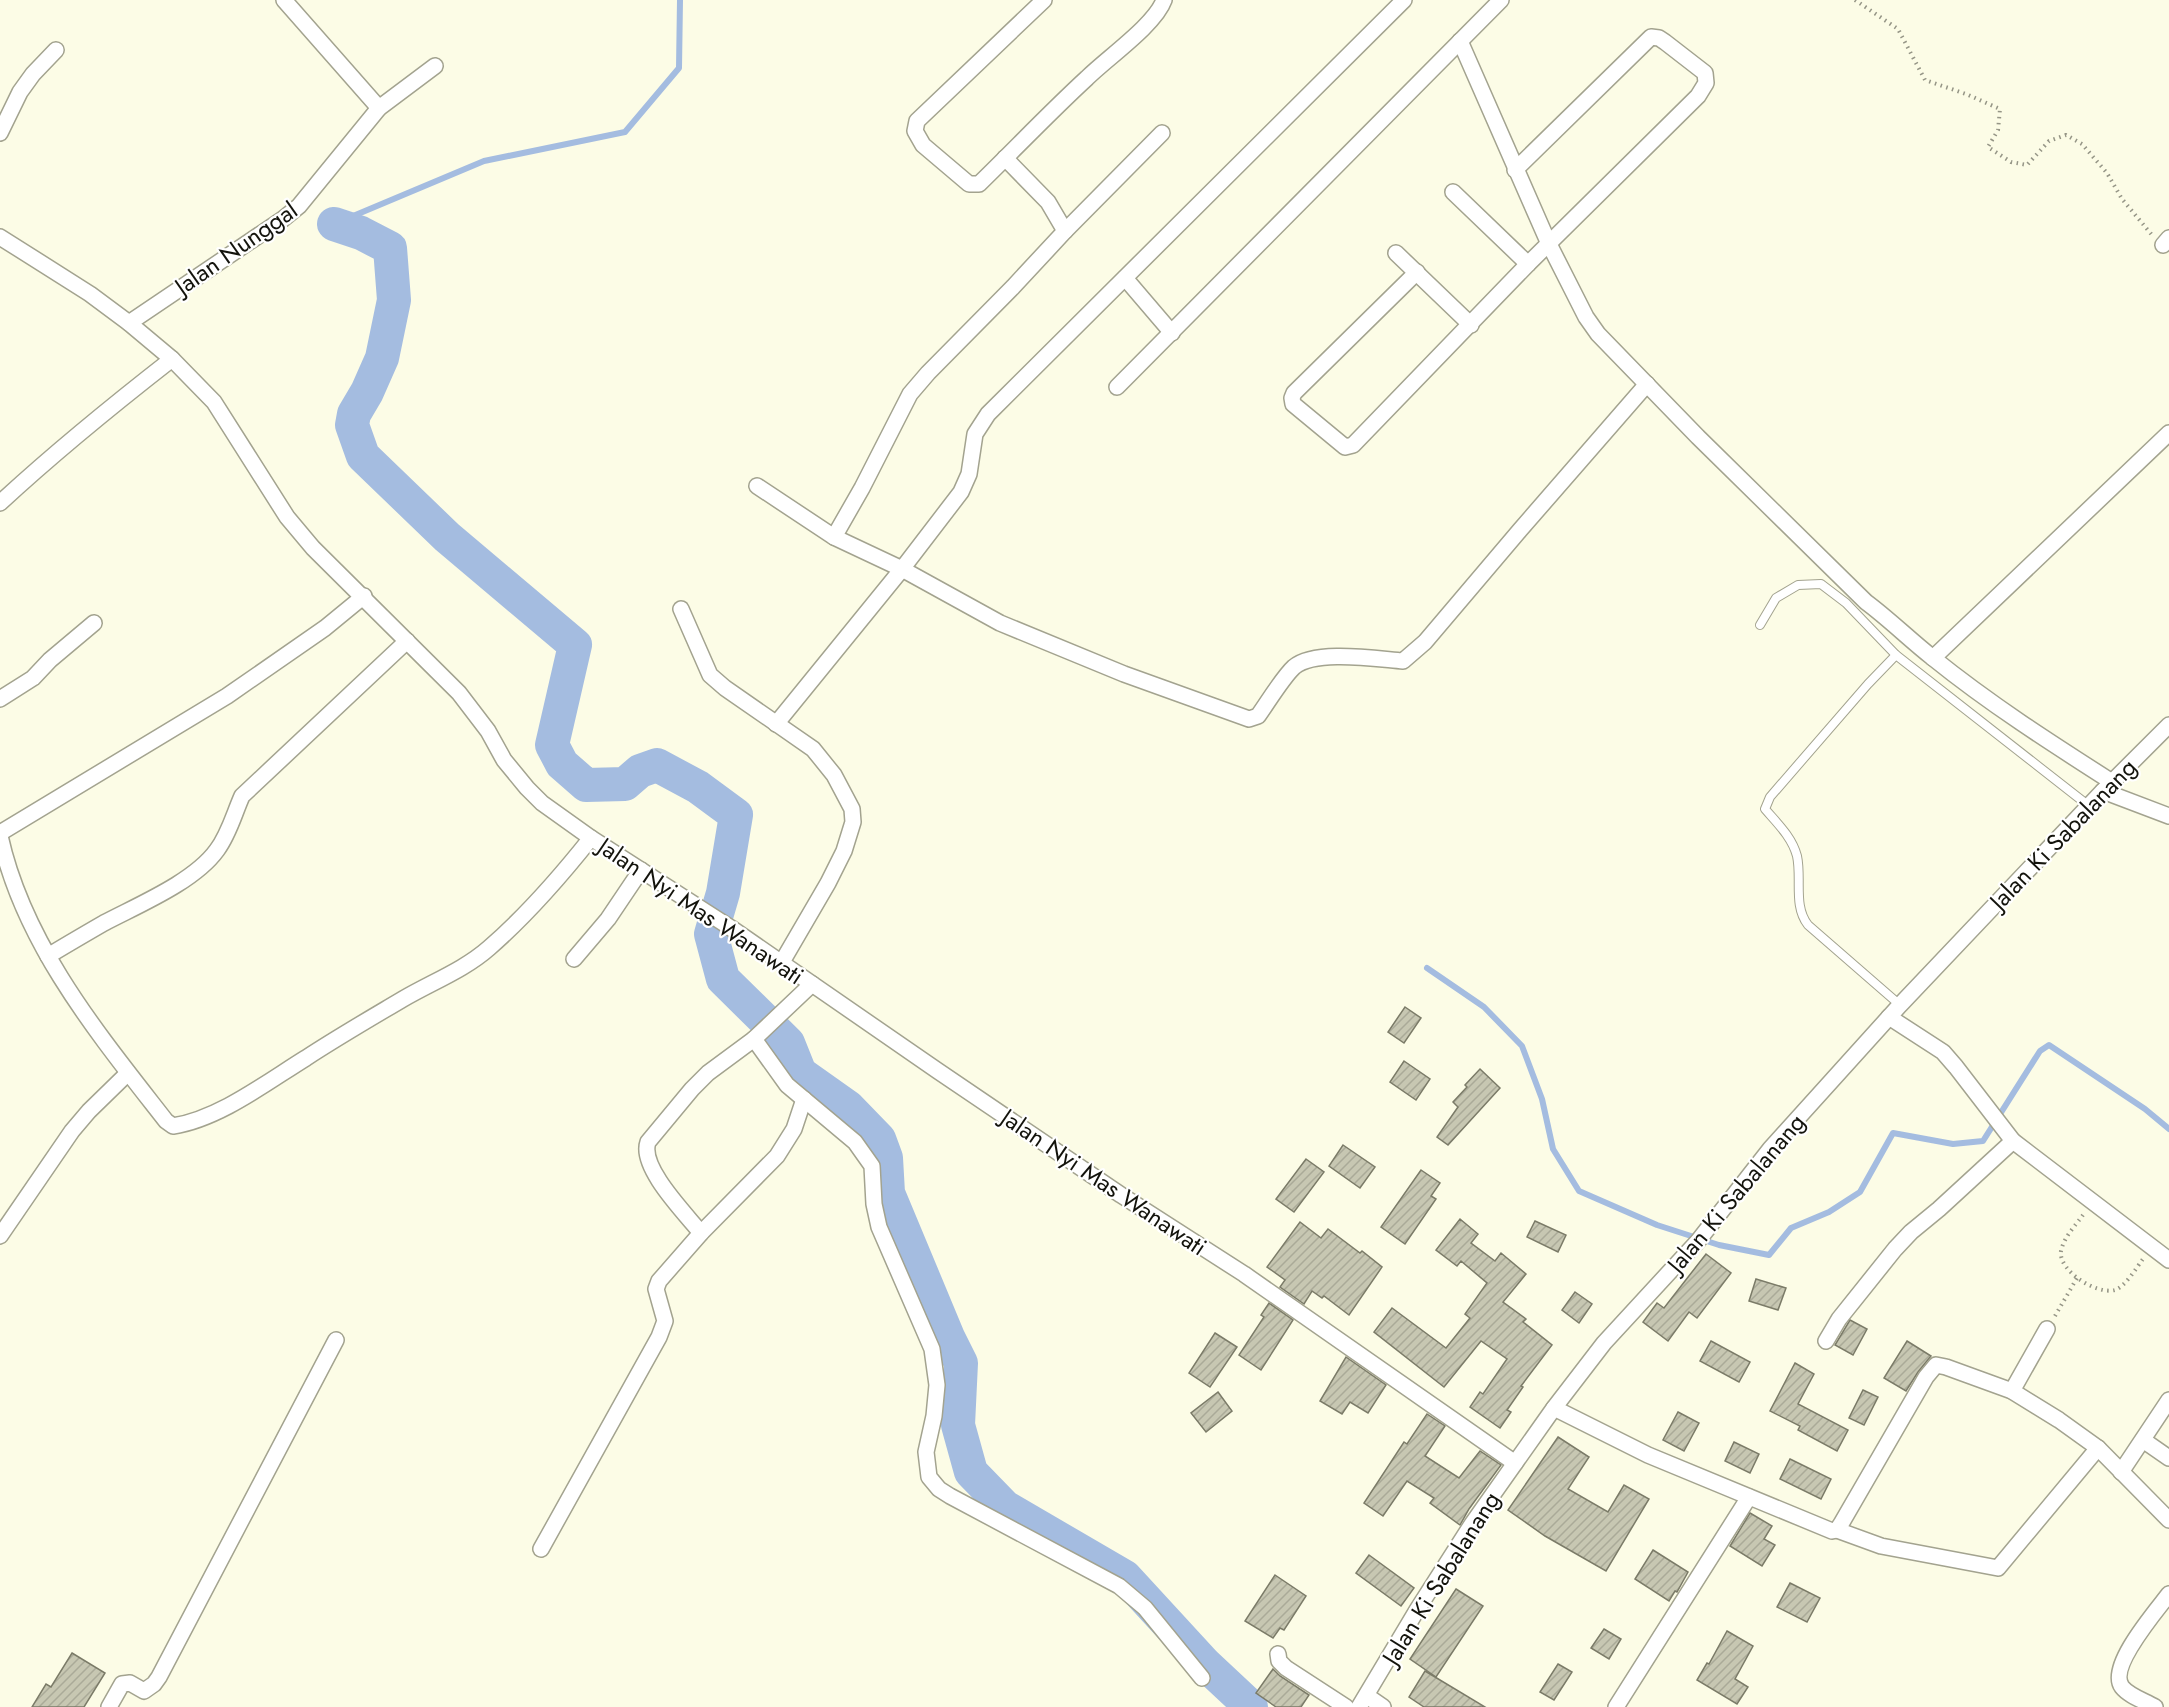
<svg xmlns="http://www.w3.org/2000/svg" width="2169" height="1707" font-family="Jost,sans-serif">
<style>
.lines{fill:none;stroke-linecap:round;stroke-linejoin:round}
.stream{stroke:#a4bce0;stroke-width:6}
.river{stroke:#a4bce0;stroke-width:34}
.building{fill:url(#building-hatch);stroke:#7b7b68;stroke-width:1.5}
.service-casing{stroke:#a3a38f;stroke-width:10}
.minor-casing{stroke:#a3a38f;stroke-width:18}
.path{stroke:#959586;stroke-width:4;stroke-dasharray:1.5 4.5;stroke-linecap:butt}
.service{stroke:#fff;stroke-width:8}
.minor{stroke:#fff;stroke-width:15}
.labels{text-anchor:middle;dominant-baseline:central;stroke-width:4.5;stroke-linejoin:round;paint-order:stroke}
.street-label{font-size:24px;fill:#13130c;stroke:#fff}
</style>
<defs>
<pattern id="building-hatch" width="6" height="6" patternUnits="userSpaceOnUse" patternTransform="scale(1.5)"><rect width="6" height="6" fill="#c7c7b2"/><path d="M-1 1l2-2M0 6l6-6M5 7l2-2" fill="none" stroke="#aaaa98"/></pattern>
</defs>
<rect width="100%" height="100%" fill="#fcfce6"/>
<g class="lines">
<g class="stream">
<path d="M334,224L484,161L625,132L679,68L680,0"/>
<path d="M1427,968L1484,1007L1522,1046L1542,1099L1553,1149L1579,1191L1657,1225L1719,1245L1769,1255L1791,1228L1829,1212L1860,1192L1893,1133L1953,1144L1983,1141L2040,1051L2049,1045L2145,1109L2169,1129"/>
</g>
<path class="river" d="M334,224L361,233L390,248L394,300L382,358L367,392L354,414L352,425L363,456L447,537L575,645L552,745L562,764L586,785L625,784L640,771L657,765L698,787L736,815L723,893L711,934L723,979L788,1043L800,1073L848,1107L879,1139L886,1158L888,1193L948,1337L961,1363L958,1425L971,1472L1005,1507L1125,1577L1205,1664L1251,1707"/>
</g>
<g class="building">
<path d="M1405,1007L1421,1018L1404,1043L1388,1032Z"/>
<path d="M1404,1061L1430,1079L1416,1100L1390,1082Z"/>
<path d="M1480,1069L1500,1088L1448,1145L1437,1137L1458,1107L1453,1102L1467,1087L1465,1085Z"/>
<path d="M1343,1145L1375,1167L1360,1188L1329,1166Z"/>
<path d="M1306,1159L1324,1172L1294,1212L1276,1199Z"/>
<path d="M1421,1170L1440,1183L1431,1196L1436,1199L1405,1244L1381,1227Z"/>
<path d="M1460,1219L1478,1234L1471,1243L1495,1261L1501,1253L1526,1274L1503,1302L1526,1319L1523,1322L1552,1345L1521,1386L1523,1387L1507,1410L1511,1412L1500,1428L1470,1407L1480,1392L1483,1394L1507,1359L1481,1341L1444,1387L1374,1332L1392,1308L1446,1348L1470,1318L1465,1314L1487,1283L1461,1261L1457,1266L1436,1250Z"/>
<path d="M1535,1221L1566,1235L1558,1252L1527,1237Z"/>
<path d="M1300,1222L1321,1238L1328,1229L1360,1253L1362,1251L1382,1267L1349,1315L1324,1296L1322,1298L1312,1291L1304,1304L1280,1287L1285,1280L1267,1267Z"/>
<path d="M1706,1254L1731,1273L1697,1318L1689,1312L1668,1341L1643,1322L1657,1303L1664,1308Z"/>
<path d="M1756,1279L1786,1288L1778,1310L1749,1301Z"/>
<path d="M1575,1292L1592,1304L1579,1323L1562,1310Z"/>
<path d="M1269,1303L1293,1320L1261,1370L1239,1355L1264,1317L1261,1315Z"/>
<path d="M1850,1320L1867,1329L1853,1355L1835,1345Z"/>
<path d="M1215,1333L1237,1347L1210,1387L1189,1373Z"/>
<path d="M1711,1341L1750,1362L1739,1382L1700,1361Z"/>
<path d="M1907,1341L1931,1356L1918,1372L1906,1391L1884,1378Z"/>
<path d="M1346,1357L1386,1385L1368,1413L1350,1402L1342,1414L1320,1401Z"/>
<path d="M1795,1363L1814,1374L1798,1404L1848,1430L1837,1451L1798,1430L1800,1426L1770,1411Z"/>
<path d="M1863,1390L1878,1397L1864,1425L1849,1418Z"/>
<path d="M1218,1392L1232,1411L1206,1432L1191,1413Z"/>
<path d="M1678,1412L1699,1423L1684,1451L1663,1440Z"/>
<path d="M1427,1414L1445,1426L1425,1456L1459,1478L1480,1451L1501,1465L1469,1509L1460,1525L1430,1503L1434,1498L1407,1481L1383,1516L1364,1503L1404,1442L1407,1444Z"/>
<path d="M1558,1437L1589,1457L1568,1489L1608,1512L1624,1485L1649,1499L1606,1571L1545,1536L1508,1510Z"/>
<path d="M1734,1442L1759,1454L1750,1473L1725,1461Z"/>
<path d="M1790,1459L1831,1479L1821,1499L1780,1479Z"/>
<path d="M1750,1513L1772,1526L1764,1539L1775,1545L1762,1566L1730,1546Z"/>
<path d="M1653,1550L1688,1572L1677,1592L1675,1591L1669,1601L1635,1579Z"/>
<path d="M1369,1555L1414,1588L1401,1606L1356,1573Z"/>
<path d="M1275,1575L1306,1596L1284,1630L1280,1628L1273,1638L1245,1621Z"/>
<path d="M1790,1583L1820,1598L1807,1622L1777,1607Z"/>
<path d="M1456,1589L1483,1606L1436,1677L1410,1659Z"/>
<path d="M1604,1629L1621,1639L1609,1659L1591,1648Z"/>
<path d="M1727,1631L1753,1646L1735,1679L1748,1687L1737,1704L1697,1680L1707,1663L1709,1664Z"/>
<path d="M72,1653L105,1673L84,1707H32L46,1684L51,1687Z"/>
<path d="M1558,1664L1572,1672L1554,1700L1540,1692Z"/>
<path d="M1273,1669L1280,1676L1309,1695L1301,1707H1276L1256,1693Z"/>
<path d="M1425,1671L1485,1707H1424L1409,1697Z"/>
</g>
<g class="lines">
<g class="service-casing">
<g id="service">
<path d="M1760,625L1776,598L1798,585L1821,584L1846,603L1896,655L2089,806"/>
<path d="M1896,655L1868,684L1770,797L1765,809C1777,823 1792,837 1797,856C1802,879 1793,906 1808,925L1900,1005"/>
</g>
</g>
<g class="minor-casing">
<g id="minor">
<path d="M284,0L379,108"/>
<path d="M1044,0L917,121L915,131L923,145L969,184H979C1015,149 1050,112 1087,78C1107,58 1155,25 1164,0"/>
<path d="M1460,41L1549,244L1586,317L1598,334L1698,437L1866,602C1889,619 1910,640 1933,658C1990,704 2051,743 2112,782"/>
<path d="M0,133L20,92L33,74L56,50"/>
<path d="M1453,192L1528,264"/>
<path d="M1065,231L1162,133"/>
<path d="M0,237L90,294L129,323L172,359L214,402L287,517L313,548L459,693L488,731L504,760L527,788L542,803L591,838L731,928L938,1071L1121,1195L1244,1274L1515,1463"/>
<path d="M2163,245L2169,238"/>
<path d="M1396,253L1471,325"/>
<path d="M1417,272L1294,393L1292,398L1293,404L1345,447L1353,445L1528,264L1698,96L1706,83L1705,73L1665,42L1659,38L1651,37L1515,170"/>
<path d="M1125,278L1172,333"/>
<path d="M129,323L283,219L299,206L379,108L435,66"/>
<path d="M1117,387L1501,0"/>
<path d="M757,486L834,537L902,569L1000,623L1124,674L1249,719L1258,716C1268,702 1283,677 1294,667C1315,649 1377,659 1403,661L1425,642L1520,530L1647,384"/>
<path d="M0,503C55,452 113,405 172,359"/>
<path d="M834,537L862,488L910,394L928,373L1013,287L1065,231L1048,202L1005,158"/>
<path d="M681,609L710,675L725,688L813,749L834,775L852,809L853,822L844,851L828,883L782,962"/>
<path d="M1933,658L2169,433"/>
<path d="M0,699L33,678L50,660L94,623"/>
<path d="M776,724L902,569L961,492L969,474L975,434L988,414L1404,0"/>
<path d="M2103,791L2169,816"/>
<path d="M0,833L227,696L325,628L364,596"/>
<path d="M0,836C24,945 99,1035 166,1121L173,1126C219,1119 267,1082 306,1058C338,1037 371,1018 403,999C432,982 464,970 489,948C527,915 560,877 591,838"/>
<path d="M48,956C66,945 85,934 104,923C138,905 194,882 217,850C229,834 234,814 242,796L407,641"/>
<path d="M574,959L608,919L641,870"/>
<path d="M812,984L754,1039L787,1085L855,1142L872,1166L874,1204L879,1227L932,1349L937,1385L934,1416L926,1452L929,1477L939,1489L950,1496L1119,1586L1145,1608L1202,1678"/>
<path d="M1889,1017L1943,1052L1956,1067L2013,1141L2169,1260"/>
<path d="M701,1233C685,1213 639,1167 648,1142L692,1089L708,1073L754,1039"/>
<path d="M0,1236L72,1131L89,1111L128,1073"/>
<path d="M1826,1341L1839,1319L1895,1249L1911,1232L1939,1209L2013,1141"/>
<path d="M2012,1391L2047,1329"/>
<path d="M1554,1408L1648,1455L1832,1531L1837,1530L1841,1524L1926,1377L1936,1365L1946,1367L2012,1391L2059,1420L2098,1448L2169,1520"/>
<path d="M2143,1440L2169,1458"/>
<path d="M2121,1472L2169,1400"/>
<path d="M1837,1530L1881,1546L1998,1568L2098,1448"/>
<path d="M541,1549L659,1337L665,1321L656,1289L659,1281L701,1233L777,1156L794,1129L804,1099"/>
<path d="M1278,1654L1279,1661L1286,1668L1346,1707"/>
<path d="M1367,1696L1383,1707"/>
<path d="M109,1707L122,1684L130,1683L144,1691L154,1684L159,1677L336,1340"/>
<path d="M1359,1707L1417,1610L1472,1524L1554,1408L1604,1343L1698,1241L1770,1149L1900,1005L2103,791L2169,725"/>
<path d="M1616,1707L1749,1497"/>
<path d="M2155,1707C2145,1701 2129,1696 2122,1687C2107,1667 2157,1610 2169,1594"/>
</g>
</g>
<g class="path">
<path d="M1855,0L1898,29L1925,80L1966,94L2000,109L1998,130L1988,147L2011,162L2027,165L2049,141L2066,135L2082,144L2107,173L2122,199L2152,235"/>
<path d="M2083,1215C2075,1226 2064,1237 2061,1251C2058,1271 2097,1295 2115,1290C2126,1286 2136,1268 2143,1259"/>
<path d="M2055,1316L2077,1278"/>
</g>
<use href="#service" class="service"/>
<use href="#minor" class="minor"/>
</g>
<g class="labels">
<g class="street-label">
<text transform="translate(236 248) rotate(-35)">Jalan Nunggal</text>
<text transform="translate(2063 834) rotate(-46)">Jalan Ki Sabalanang</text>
<text transform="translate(701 911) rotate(34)">Jalan Nyi Mas Wanawati</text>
<text transform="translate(1104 1182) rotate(34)">Jalan Nyi Mas Wanawati</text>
<text transform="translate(1736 1193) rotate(-50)">Jalan Ki Sabalanang</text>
<text transform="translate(1441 1578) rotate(-58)">Jalan Ki Sabalanang</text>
</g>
</g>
</svg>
